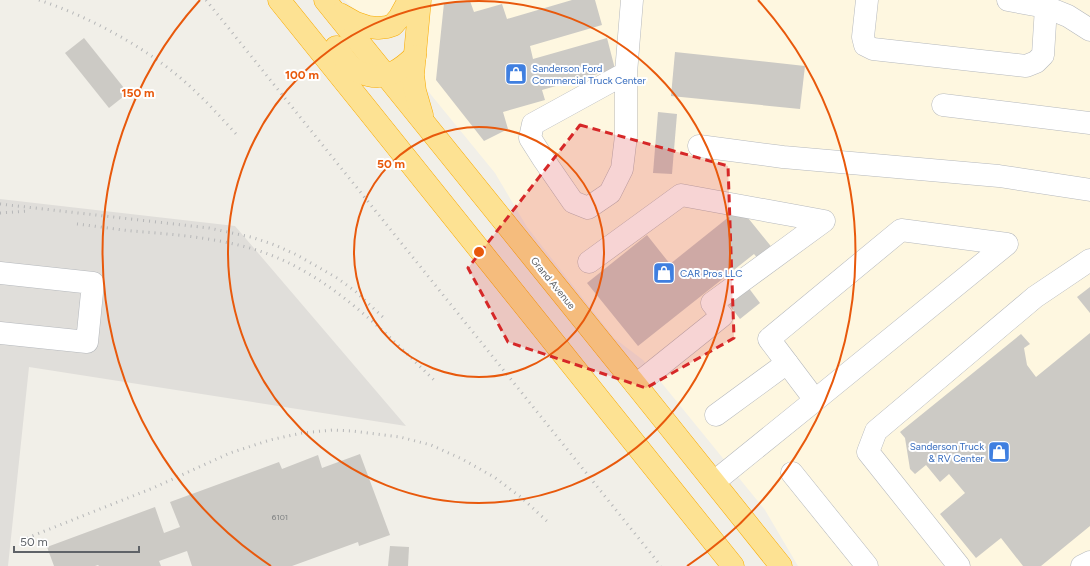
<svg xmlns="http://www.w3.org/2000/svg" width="1090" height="566" font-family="Figtree,sans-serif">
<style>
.commercial{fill:#fef7e0}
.industrial{fill:#e0deda}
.building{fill:#cccac5}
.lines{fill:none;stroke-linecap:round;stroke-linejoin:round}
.minor-casing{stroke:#b5b8bc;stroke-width:23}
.highway-casing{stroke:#f9ab00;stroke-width:23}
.minor{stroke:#fff;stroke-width:22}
.highway{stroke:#fde293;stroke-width:22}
.rail{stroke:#b6b7b8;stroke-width:3;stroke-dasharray:1 5;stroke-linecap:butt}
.marked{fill:#d62828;fill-opacity:0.2;stroke:#d62828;stroke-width:3;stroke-dasharray:8 5;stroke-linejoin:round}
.ring{fill:none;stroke:#e8590c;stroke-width:2}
.labels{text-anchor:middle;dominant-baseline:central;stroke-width:4;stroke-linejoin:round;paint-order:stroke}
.number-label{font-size:8px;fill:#7a7d7f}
.shop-label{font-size:10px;fill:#366cbe;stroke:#fff;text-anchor:start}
.street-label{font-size:10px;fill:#5f6368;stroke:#fff}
.centre{fill:#e8590c;stroke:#fff;stroke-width:2}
.ring-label{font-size:12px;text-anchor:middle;font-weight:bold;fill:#e8590c;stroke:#fff;stroke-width:4;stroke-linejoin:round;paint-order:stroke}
</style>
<rect width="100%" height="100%" fill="#f1efe8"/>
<g class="commercial">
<path d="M344,0H395L393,12L389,16L378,19L359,13Z"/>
<path d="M428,0H1090V566H798L765,510L643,360L614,338L527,227L495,173L423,85Z"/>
</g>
<path class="industrial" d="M0,199L235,226L406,426L29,367L8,566H0Z"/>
<g class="building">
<path d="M572,0H595L602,25L530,46L533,59L607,38L615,69L542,90L545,100L503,112L508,129L484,141L436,80L444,3L470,1L474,12L502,4L507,19Z"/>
<path d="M84,38L128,93L109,108L65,53Z"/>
<path d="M675,52L805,66L800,109L671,96Z"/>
<path d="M658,112L677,114L672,174L653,173Z"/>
<path d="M740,208L774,250L760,261L754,254L638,346L587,283L647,235L670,264Z"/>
<path d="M748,287L760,303L740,319L727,302Z"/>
<path d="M1090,287V313L1077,297Z"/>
<path d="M1090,333V526L1041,566H1023L1001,538L976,558L940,514L965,493L949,474L940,482L926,465L915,474L910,469L905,438L900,432L1021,334L1030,344L1024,348L1027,365L1036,377Z"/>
<path d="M360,454L390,535L359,546L358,542L292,566H192L187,551L159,561L161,566H99L98,565L95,566H54L47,547L155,507L164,533L180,527L170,502L279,462L282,469L318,455L322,468Z"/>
<path d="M390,546L409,547L408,566H388Z"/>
</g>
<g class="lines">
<g class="minor-casing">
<g id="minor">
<path d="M867,0L863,37L865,45L873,49L1026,66L1036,62L1043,55L1046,7L1068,16L1090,30"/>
<path d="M1008,0L1046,7L1047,0"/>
<path d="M626,73L533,124L530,138L544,160L573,202L588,208L610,193L622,169L626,136V73L632,0"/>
<path d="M943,105L1090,123"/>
<path d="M699,146L783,157L999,176L1090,190"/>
<path d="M589,262L681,195L824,221L712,303L722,316L636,385"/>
<path d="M0,273L93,283L87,342L0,333"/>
<path d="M716,415L787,363"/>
<path d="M792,473L867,566"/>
<path d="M714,482C812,403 909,324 1007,244L901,230L769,339L815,400"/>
<path d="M959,566L868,452L876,431L1035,297L1090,260"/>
<path d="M1082,566L1090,562"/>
</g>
</g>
<g class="highway-casing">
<g id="highway">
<path d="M279,0L366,108L733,566"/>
<path d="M325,0L636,385L781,566"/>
<path d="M420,0L413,75L415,91L422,115"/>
<path d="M340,14L356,23L368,27L378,28L387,27L393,25L399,18L409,0"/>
<path d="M336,47C342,55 348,65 356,71C360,73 364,74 368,75C387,80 402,69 415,56"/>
</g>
</g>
<use href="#minor" class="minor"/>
<use href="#highway" class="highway"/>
<g class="rail">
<path d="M39,0C93,18 155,52 196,92C211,106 224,121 238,136"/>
<path d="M206,0L661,566"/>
<path d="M0,204L209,228L251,237L275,245L297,255L337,278L355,291L386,320"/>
<path d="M0,213L28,211"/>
<path d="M77,224C95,226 114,229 132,231C170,234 209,237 246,247C323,267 380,328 435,381"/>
<path d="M27,538L153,488L230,453L270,440L302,433L333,430L352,431L400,437L431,445L462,459L494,477L522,498L550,524"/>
</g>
</g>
<path class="marked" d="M580,125L728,166L734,338L646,388L508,342L468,268Z"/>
<g class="ring">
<circle cx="479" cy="252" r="125"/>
<circle cx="479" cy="252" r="251"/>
<path d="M271 566A376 376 0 0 1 200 0M758 0A376 376 0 0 1 687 566"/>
</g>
<defs>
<g id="shop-square" transform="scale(1.15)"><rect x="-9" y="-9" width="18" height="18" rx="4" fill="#3f7fe0" stroke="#fff"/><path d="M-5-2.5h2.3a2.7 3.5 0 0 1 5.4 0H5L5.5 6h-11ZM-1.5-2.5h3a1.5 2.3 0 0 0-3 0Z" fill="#fff"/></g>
</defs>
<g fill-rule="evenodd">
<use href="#shop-square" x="516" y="74"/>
<use href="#shop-square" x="664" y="273"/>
<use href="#shop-square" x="999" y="452"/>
</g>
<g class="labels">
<g class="number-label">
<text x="280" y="517">6101</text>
</g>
<g class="shop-label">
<text x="532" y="68">Sanderson Ford<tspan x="532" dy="12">Commercial Truck Center</tspan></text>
<text x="680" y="273">CAR Pros LLC</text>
<text x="984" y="446" text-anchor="end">Sanderson Truck<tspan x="984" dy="12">&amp; RV Center</tspan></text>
</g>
<g class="street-label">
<text transform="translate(553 283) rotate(51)">Grand Avenue</text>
</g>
</g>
<circle cx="479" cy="252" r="6" class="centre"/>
<g class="ring-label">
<text x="302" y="79">100 m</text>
<text x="138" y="97">150 m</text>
<text x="391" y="168">50 m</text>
</g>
<path d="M14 546v6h125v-6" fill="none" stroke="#5f6368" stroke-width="2"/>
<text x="20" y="546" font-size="12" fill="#5f6368" stroke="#ffffff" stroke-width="3" paint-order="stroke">50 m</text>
</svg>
